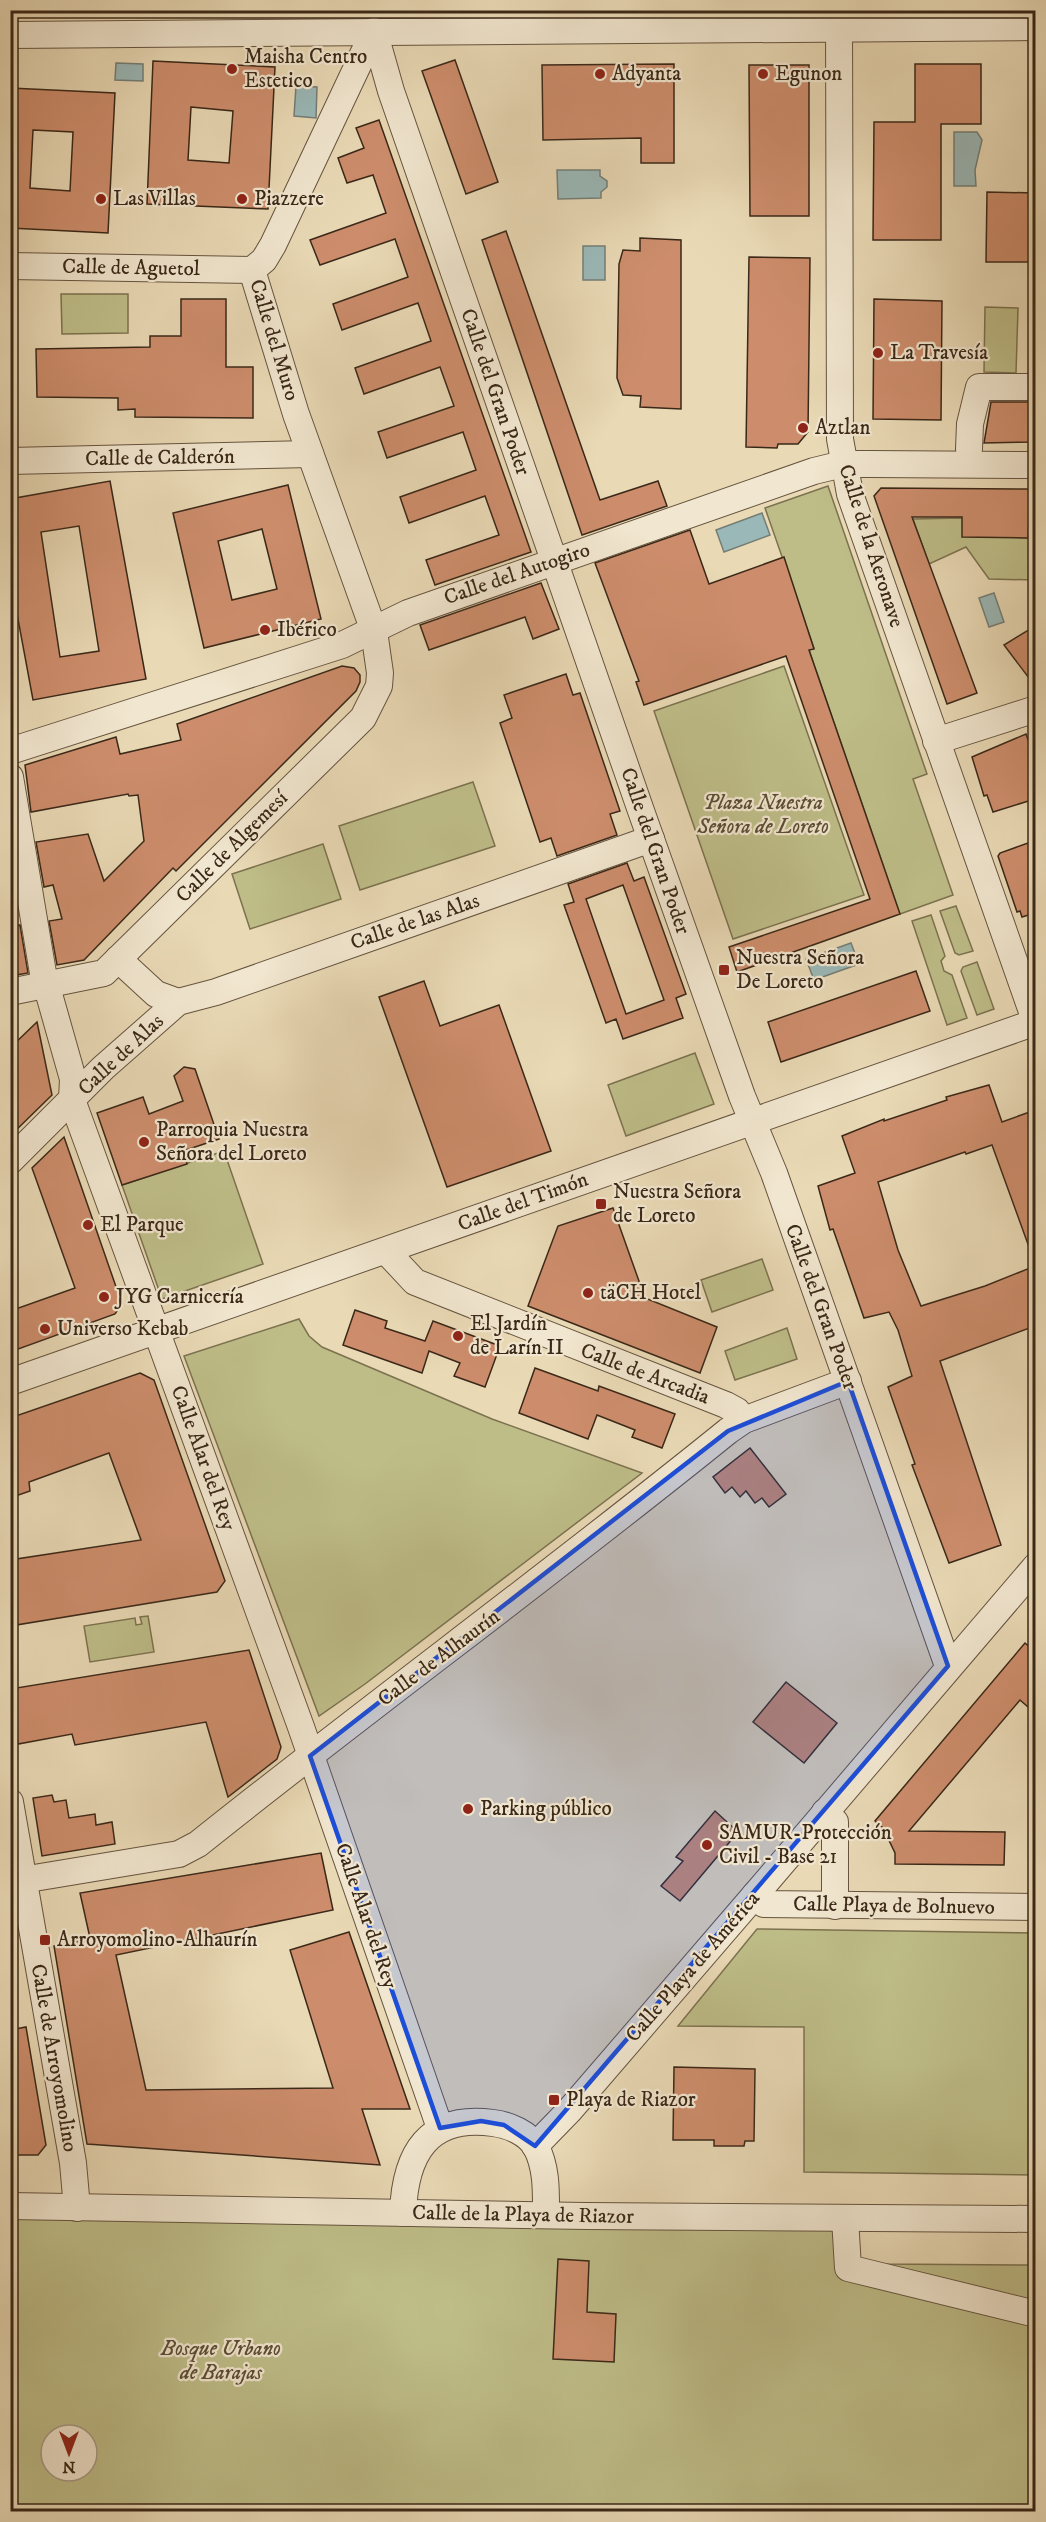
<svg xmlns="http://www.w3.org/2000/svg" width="1046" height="2522" font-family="'IM FELL DW Pica',serif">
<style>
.green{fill:#bebd88;stroke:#7c7250;stroke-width:1.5;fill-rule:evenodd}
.water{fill:#9ab8b7;stroke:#747e77;stroke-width:1.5}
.building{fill:#cd8d6c;stroke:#3a2818;stroke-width:1.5;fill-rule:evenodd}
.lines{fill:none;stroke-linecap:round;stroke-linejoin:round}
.minor-casing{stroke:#66543f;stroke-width:28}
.minor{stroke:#f1e6cf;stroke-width:26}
.marked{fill:#1d4ed8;fill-opacity:0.2;stroke:#1d4ed8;stroke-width:4.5;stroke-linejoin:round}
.poi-dot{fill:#8f2418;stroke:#f1e6cf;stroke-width:2}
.labels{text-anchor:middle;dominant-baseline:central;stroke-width:4.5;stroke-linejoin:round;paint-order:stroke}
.poi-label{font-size:21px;fill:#3a2818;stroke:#f1e6cf;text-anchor:start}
.street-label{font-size:21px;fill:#3a2818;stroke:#f1e6cf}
.park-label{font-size:21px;font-style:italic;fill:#5b4d34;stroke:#f1e6cf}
</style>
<rect width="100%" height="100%" fill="#e9d9b5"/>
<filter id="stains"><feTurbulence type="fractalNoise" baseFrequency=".00333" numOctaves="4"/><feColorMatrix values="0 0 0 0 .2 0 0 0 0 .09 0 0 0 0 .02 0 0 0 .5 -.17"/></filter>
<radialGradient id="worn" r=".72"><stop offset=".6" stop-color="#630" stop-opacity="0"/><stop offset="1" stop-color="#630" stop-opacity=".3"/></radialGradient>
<g class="green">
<path d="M61,294H128V333L62,334Z"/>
<path d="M985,307L1018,308L1016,373L984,372Z"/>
<path d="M828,486L927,774L913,779L953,895L900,914L809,650L814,648L765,508Z"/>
<path d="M1029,516H1035V580L989,579L966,547L929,564L913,519L962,518L1005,537L1028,538Z"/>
<path d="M784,666L864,895L733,939L654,711Z"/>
<path d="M473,782L495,846L360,890L339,826Z"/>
<path d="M323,844L341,899L250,929L232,874Z"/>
<path d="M956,906L973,951L959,955L955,953L940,911Z"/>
<path d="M931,915L945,956L941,961L944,971L952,975L967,1018L947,1025L912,921Z"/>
<path d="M977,962L994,1009L977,1015L961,971L963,967Z"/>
<path d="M695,1053L714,1104L626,1136L608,1085Z"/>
<path d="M224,1151L263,1264L162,1299L122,1185Z"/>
<path d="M762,1259L773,1290L712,1312L701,1280Z"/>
<path d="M299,1319L309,1336L322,1347L492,1419L642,1473L365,1684L319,1716L184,1356Z"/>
<path d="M787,1328L797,1359L735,1380L725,1351Z"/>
<path d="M148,1616L154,1652L90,1662L84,1626L135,1618L136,1625L142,1624L140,1617Z"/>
<path d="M757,1929L1035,1933L1036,2030H1032L1033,2175L804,2172V2027L678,2026Z"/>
<path d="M11,2206L845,2218L846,2260L882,2264L1035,2265V2511L11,2512ZM51,2435H87V2471H51Z"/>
</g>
<g class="water">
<path d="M116,63L143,64V81L115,80Z"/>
<path d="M296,86L317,87L316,118L294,116Z"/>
<path d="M954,132H977L982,140L975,170L976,186H954Z"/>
<path d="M557,170H600V176L607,181V187L601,192V198L558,199Z"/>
<rect x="583" y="246" width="22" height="34"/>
<path d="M762,513L770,535L724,552L716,530Z"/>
<path d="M994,593L1004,622L989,627L979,598Z"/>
<path d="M851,943L859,964L814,980L806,959Z"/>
</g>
<g class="building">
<path d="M455,60L498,182L466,194L422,71Z"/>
<path d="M153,61L275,67L268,209L147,204ZM191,107L233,111L229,163L188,160Z"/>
<path d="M674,64V163H641V138L543,140L542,65Z"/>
<path d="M915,64H981V124H941V240H873L874,122H915Z"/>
<path d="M749,65H809V216H750Z"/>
<path d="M10,88L115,93L108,233L10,228ZM33,130L73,132L70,191L30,188Z"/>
<path d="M379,120L531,552L435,585L426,560L499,535L485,496L409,523L400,497L476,470L463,432L387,458L378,432L454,406L440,367L364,394L355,368L431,341L418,303L342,330L333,304L408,277L395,239L320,265L310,240L386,213L373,175L347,183L338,158L364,148L356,128Z"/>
<path d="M987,192L1035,193V262H986Z"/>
<path d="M506,231L600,500L658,481L667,506L582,535L482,240Z"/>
<path d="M640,238L681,240V409L640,407L641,396L623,395L617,378L619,264L623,250L640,251Z"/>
<path d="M749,257L810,258L808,432L798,444H778L777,448L746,447Z"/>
<path d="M181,299H226V367H253V418L135,417V409L118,410V398L37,397L36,349L150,347V336H181Z"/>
<path d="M874,299L942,301L941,420L873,419Z"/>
<path d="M991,402H1035V442L984,443Z"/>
<path d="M110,481L146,679L33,700L10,576V499ZM79,526L99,651L60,657L41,532Z"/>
<path d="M288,485L321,619L204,648L173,513ZM262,529L277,589L232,600L218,541Z"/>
<path d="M881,488L1035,489V516H1029L1028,538L962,537V517H912L977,693L947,704L874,496Z"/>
<path d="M690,530L709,584L784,557L814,649L809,650L900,914L737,972L729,947L870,899L786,656L644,705L636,682L639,681L595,563Z"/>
<path d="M541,583L559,629L533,639L525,617L429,650L420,625Z"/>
<path d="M1035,626V686L1004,645Z"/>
<path d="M342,666L354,668L360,675V682L356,691L176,871L173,868L84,960L57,965L49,921L62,919L53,885L44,887L36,842L88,834L104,881L144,841L138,795L129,796L128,794L31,812L25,765L116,737L120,754L181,740L177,724Z"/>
<path d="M566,674L573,695L580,693L620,811L610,814L617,835L557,856L551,838L540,842L500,723L512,718L504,695Z"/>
<path d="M1026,734L1028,740L1035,737V799L993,812L987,795L984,796L972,757Z"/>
<path d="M1031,842L1032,844L1035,843V913L1022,917L1020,911L1017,912L998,856L1000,853Z"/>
<path d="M627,863L634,881L644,877L686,994L676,998L683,1018L623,1039L616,1019L606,1023L564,905L574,902L568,884ZM623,885L664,1000L626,1014L586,899Z"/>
<path d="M20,925L28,973L10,976V927Z"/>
<path d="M916,971L930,1011L781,1062L768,1022Z"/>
<path d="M424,981L440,1026L499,1005L551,1151L447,1187L379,997Z"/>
<path d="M37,1022L52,1095L10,1136V1082L16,1077L10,1048Z"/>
<path d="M184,1067L195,1069L219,1139L183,1151L187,1164L122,1185L97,1113L143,1097L149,1114L183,1101L174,1076Z"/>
<path d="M989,1085L1002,1122L1035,1110V1258H1033L992,1145L966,1154L965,1152L878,1182L898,1250L921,1306L985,1286L1035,1266V1326L940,1361L1001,1545L949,1563L912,1465L915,1464L888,1387L912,1376L898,1330L889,1312L864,1318L833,1229L830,1230L818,1186L855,1173L842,1136L884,1119V1121L947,1100L946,1097Z"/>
<path d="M64,1137L122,1304L115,1314L10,1352V1311L75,1288L32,1168Z"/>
<path d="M613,1208L645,1298L717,1327L700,1373L528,1306L558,1226Z"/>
<path d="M355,1310L387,1321L385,1328L425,1341L433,1321L500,1346L485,1387L454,1376L460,1363L429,1351L422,1373L343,1345Z"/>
<path d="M535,1368L598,1391L599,1386L675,1414L662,1448L632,1437L635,1430L597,1415L588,1439L519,1413Z"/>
<path d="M140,1373L154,1380L225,1581L217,1592L10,1626V1560L141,1540L109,1453L29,1482L30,1491L10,1498V1418Z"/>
<path d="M750,1448L786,1494L769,1507L762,1498L755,1503L746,1491L740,1497L732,1487L725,1493L713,1477Z"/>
<path d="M1025,1643L1035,1652V1713L1020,1700L909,1831L1005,1832L1004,1865L895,1864V1853L883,1828L875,1821Z"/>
<path d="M249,1650L281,1747L277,1759L228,1797L206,1722L75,1745L72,1734L18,1744L10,1689Z"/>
<path d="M786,1682L837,1723L804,1763L753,1722Z"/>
<path d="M52,1795L54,1802L66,1800L69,1818L95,1814L96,1825L112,1822L115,1844L42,1856L33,1798Z"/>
<path d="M715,1811L738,1832L680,1901L661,1886L683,1861L676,1857Z"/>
<path d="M321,1853L333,1910L116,1955L146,2090L333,2088L290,1950L349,1932L410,2109H362L380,2165L87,2144L54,1946L90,1938L80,1893Z"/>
<path d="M26,2027L46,2145L38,2155H10V2030Z"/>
<path d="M674,2067L755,2069L754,2141H745L744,2146H714V2140H673Z"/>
<path d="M558,2259L589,2261L587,2312L616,2314L614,2362L553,2359Z"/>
</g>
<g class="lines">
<g class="minor-casing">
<g id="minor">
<path d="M839,10L840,439L850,494L1036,1023"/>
<path d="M374,31L391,91L640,808L742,1096L774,1173L948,1666"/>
<path d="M10,35L1036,27"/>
<path d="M10,266L252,270"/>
<path d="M252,270L264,260L273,245L374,31"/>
<path d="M969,449L970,424L979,387H1036"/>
<path d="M10,461L310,454"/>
<path d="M936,741L1036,709"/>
<path d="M10,751L342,645L408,613L814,471L843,464H870L1036,465"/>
<path d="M10,777L43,973L73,1079L72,1100L301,1727L440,2128"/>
<path d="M118,959L156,994L178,1002"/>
<path d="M10,992L104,973L363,718L379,686L380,673L374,631L296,414L252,270"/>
<path d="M10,1161L103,1068L178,1002L216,992L651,839"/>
<path d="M386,1251L415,1282L726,1405L737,1411L744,1420"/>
<path d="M10,1382L1036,1022"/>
<path d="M10,1802L73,2163L77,2208"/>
<path d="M825,1812L835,1822V1906"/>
<path d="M10,1882L179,1854L198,1844C373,1704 554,1572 728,1431L744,1420L848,1381"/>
<path d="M755,1895L764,1904L1036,1907"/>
<path d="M535,2146L569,2111L755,1895L1036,1566"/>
<path d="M10,2206L586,2216L1036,2219"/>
<path d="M403,2213C405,2154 428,2114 493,2123C509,2125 528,2133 536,2147C547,2168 546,2192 546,2215"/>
<path d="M845,2218L848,2268L1036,2314"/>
</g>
</g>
<use href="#minor" class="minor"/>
</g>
<path class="marked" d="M848,1381L948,1666L535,2146L504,2125L481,2121L440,2128L310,1756L728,1431Z"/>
<g class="poi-dot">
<circle cx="232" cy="69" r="6"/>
<circle cx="600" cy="74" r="6"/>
<circle cx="763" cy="74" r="6"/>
<circle cx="101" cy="199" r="6"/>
<circle cx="242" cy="199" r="6"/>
<circle cx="878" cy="353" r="6"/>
<circle cx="803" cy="428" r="6"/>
<circle cx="265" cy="630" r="6"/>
<rect x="718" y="964" width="12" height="12" rx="3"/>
<circle cx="144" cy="1142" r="6"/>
<rect x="595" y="1198" width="12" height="12" rx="3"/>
<circle cx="88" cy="1225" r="6"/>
<circle cx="588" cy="1293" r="6"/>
<circle cx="104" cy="1297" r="6"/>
<circle cx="45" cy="1329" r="6"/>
<circle cx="458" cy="1336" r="6"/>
<circle cx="468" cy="1809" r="6"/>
<circle cx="707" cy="1845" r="6"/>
<rect x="39" y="1934" width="12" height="12" rx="3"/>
<rect x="548" y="2094" width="12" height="12" rx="3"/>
</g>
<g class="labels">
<g class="poi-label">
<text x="244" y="57">Maisha Centro<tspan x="244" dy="24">Estetico</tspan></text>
<text x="612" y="74">Adyanta</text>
<text x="775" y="74">Egunon</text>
<text x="113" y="199">Las Villas</text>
<text x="254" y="199">Piazzere</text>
<text x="890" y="353">La Travesía</text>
<text x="815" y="428">Aztlan</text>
<text x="277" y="630">Ibérico</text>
<text x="736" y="958">Nuestra Señora<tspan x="736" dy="24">De Loreto</tspan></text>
<text x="156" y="1130">Parroquia Nuestra<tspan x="156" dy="24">Señora del Loreto</tspan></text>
<text x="613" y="1192">Nuestra Señora<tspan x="613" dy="24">de Loreto</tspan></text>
<text x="100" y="1225">El Parque</text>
<text x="600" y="1293">täCH Hotel</text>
<text x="116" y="1297">JYG Carnicería</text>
<text x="470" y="1324">El Jardín<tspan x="470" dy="24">de Larín II</tspan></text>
<text x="57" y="1329">Universo Kebab</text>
<text x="480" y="1809">Parking público</text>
<text x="719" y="1833">SAMUR-Protección<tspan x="719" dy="24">Civil - Base 21</tspan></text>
<text x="57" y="1940">Arroyomolino-Alhaurín</text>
<text x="566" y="2100">Playa de Riazor</text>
</g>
<g class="street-label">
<text transform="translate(131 268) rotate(1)">Calle de Aguetol</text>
<text transform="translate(274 340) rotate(73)">Calle del Muro</text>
<text transform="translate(495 392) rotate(71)">Calle del Gran Poder</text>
<text transform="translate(160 458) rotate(-1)">Calle de Calderón</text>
<text transform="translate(871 546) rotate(72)">Calle de la Aeronave</text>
<text transform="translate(517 574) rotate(-19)">Calle del Autogiro</text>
<text transform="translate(232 847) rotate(-45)">Calle de Algemesí</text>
<text transform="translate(655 851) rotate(71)">Calle del Gran Poder</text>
<text transform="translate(415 922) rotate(-19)">Calle de las Alas</text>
<text transform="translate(121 1055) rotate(-43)">Calle de Alas</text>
<text transform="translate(523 1202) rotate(-20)">Calle del Timón</text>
<text transform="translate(821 1307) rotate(70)">Calle del Gran Poder</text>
<text transform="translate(645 1374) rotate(21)">Calle de Arcadia</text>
<text transform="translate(203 1458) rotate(70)">Calle Alar del Rey</text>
<text transform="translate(439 1658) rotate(-37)">Calle de Alhaurín</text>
<text transform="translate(894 1906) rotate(1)">Calle Playa de Bolnuevo</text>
<text transform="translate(366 1916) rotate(71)">Calle Alar del Rey</text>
<text transform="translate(693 1967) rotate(-49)">Calle Playa de América</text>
<text transform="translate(54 2058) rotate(80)">Calle de Arroyomolino</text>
<text transform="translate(523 2215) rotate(1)">Calle de la Playa de Riazor</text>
</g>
<g class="park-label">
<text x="763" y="803">Plaza Nuestra<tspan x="763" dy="24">Señora de Loreto</tspan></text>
<text x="221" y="2349">Bosque Urbano<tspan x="221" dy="24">de Barajas</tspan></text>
</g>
</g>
<rect width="1046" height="2522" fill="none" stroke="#e9d9b5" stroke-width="36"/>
<rect x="12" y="12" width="1022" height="2498" fill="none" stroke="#3a2818" stroke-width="3"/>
<rect x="18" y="18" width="1010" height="2486" fill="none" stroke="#3a2818" stroke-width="1.5"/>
<g transform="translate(69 2453) rotate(180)"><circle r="28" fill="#f1e6cf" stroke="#a89a86" stroke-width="1.5"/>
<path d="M0-4.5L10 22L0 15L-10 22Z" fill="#8f2418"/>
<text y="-9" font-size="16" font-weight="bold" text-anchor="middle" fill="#3a2818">N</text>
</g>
<rect width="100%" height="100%" filter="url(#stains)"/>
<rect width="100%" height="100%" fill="url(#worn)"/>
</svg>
